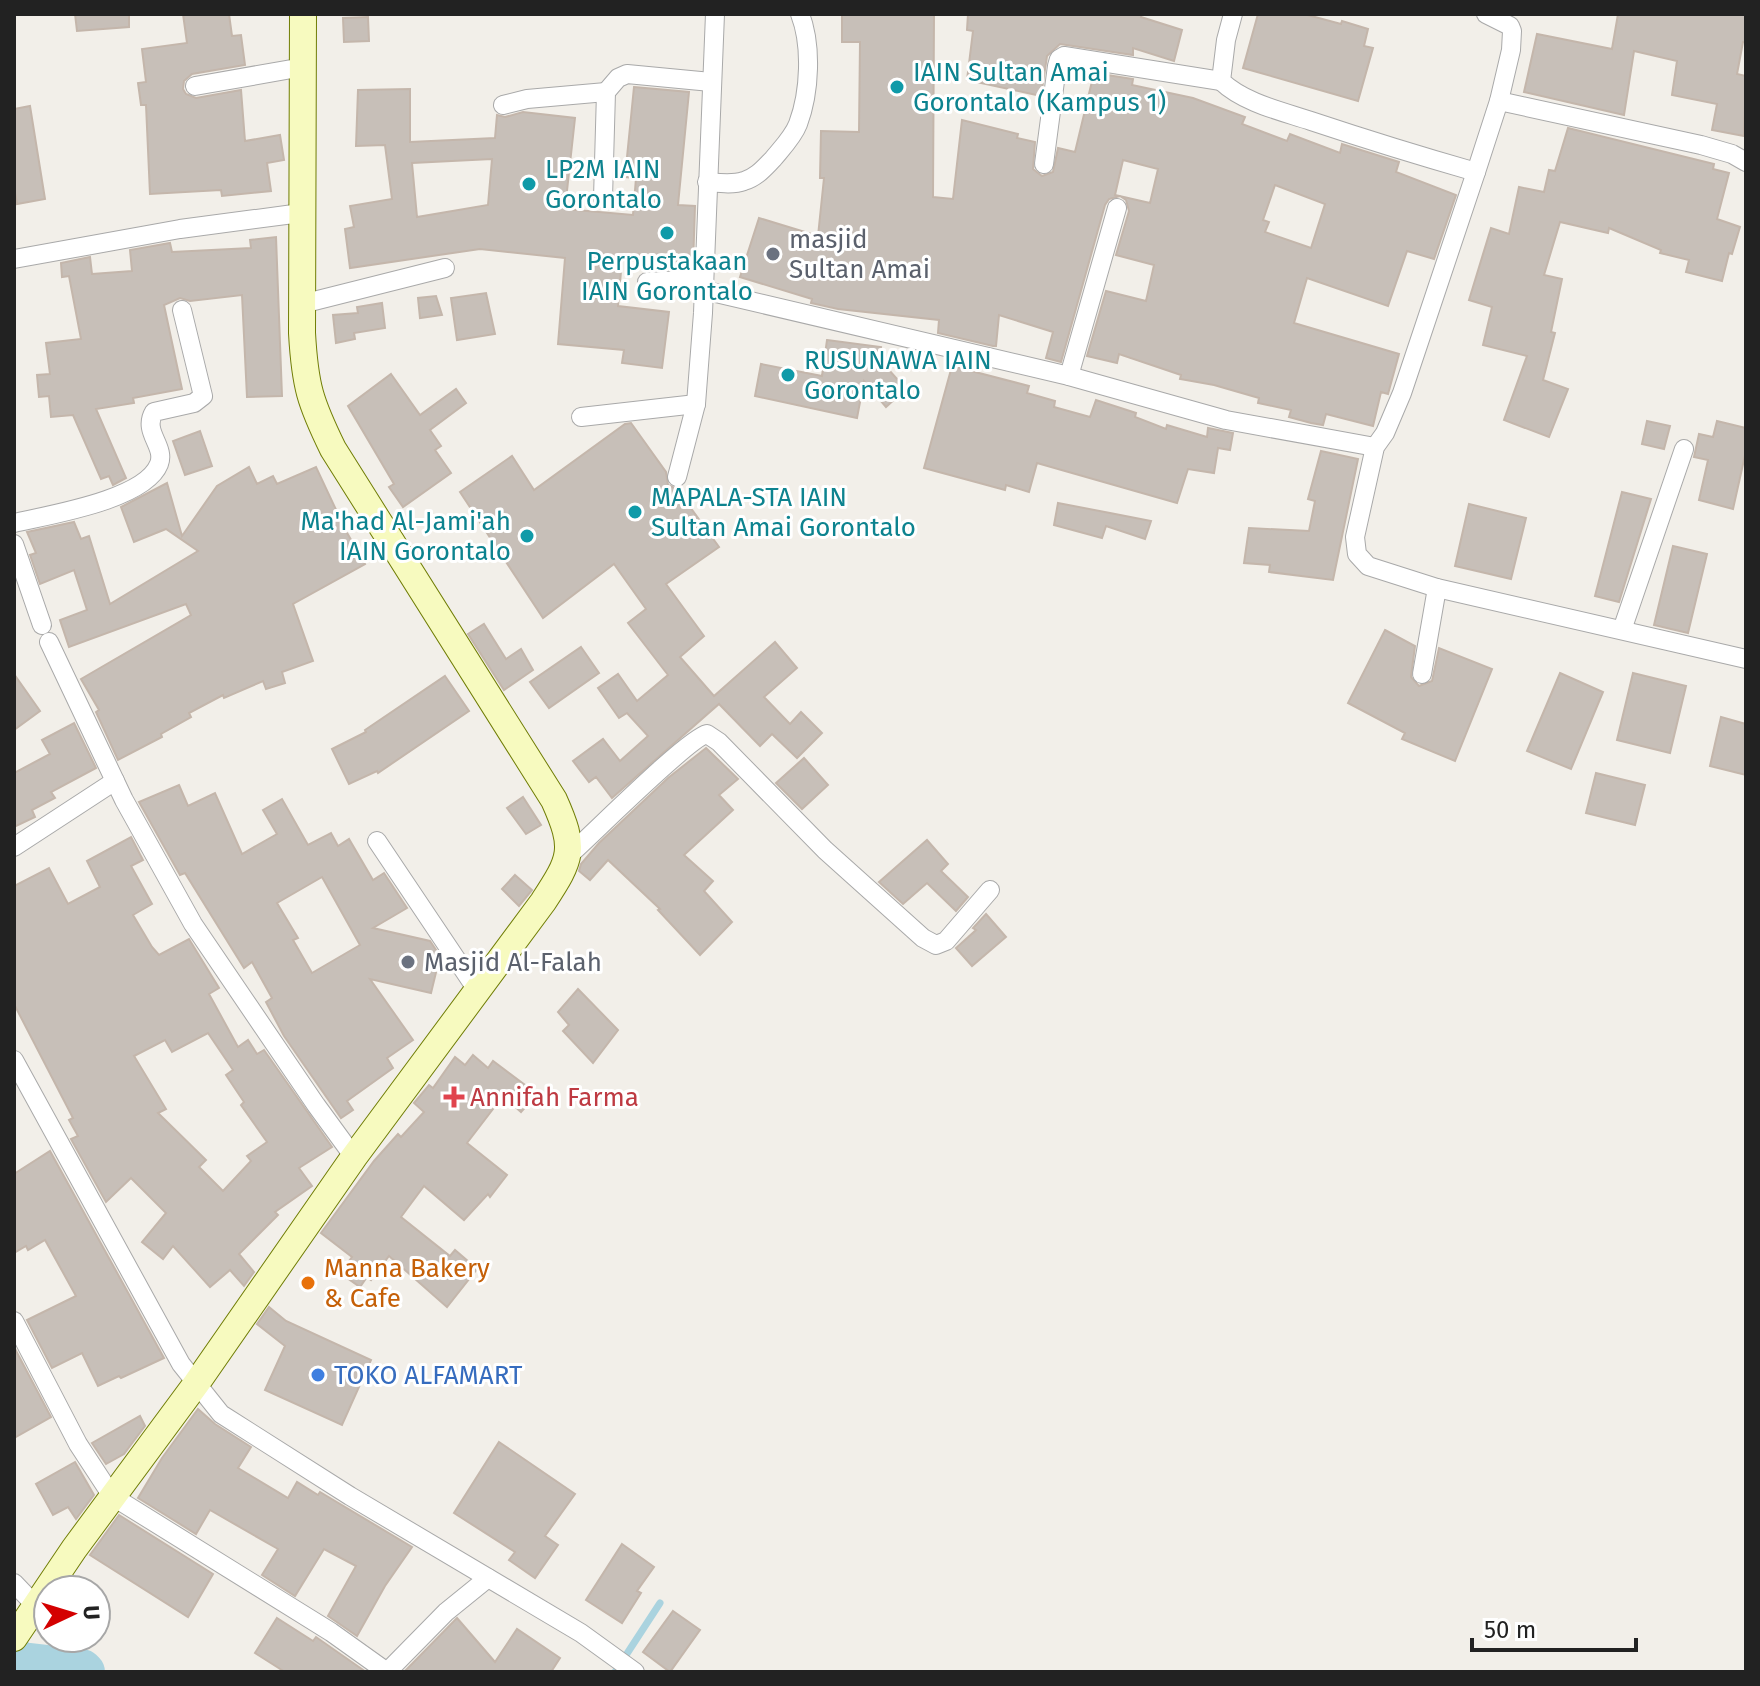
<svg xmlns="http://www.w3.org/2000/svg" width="1760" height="1686" font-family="'Fira Sans',sans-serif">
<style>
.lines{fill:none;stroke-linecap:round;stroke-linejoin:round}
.stream{stroke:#aad3df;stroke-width:7}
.river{stroke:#aad3df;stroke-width:40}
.building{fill:#c7bfb8;stroke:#c4b6ab;stroke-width:2;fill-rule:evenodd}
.street-casing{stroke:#a9a9a9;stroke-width:20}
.secondary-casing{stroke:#707d05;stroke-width:28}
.street{stroke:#fff;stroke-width:18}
.secondary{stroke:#f7fabf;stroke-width:26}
.culture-dot{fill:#0f9aa8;stroke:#fff;stroke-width:3}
.worship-dot{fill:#6b7280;stroke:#fff;stroke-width:3}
.health-dot{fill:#e0444e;stroke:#fff;stroke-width:3}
.food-dot{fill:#e8710a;stroke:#fff;stroke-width:3}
.shop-dot{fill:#3f7fe0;stroke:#fff;stroke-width:3}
.labels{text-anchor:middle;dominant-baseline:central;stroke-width:6;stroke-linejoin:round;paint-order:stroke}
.culture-label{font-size:26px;fill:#0d838f;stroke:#fff;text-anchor:start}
.worship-label{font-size:26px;fill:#5b616d;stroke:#fff;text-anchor:start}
.health-label{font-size:26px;fill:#be3a42;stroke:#fff;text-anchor:start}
.food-label{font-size:26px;fill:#c56008;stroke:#fff;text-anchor:start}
.shop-label{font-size:26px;fill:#366cbe;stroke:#fff;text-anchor:start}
</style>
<rect width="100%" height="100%" fill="#f2efe9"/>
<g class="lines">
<path class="stream" d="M615,1672L660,1603"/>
<path class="river" d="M14,1657L22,1662L82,1669L85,1672"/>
</g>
<g class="building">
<path d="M75,14H129V27L77,31Z"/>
<path d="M183,14H229L232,36L241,35L245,65L192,74L184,81L183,89L186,94L196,98L241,90L245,141L280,135L284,160L267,163L271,191L222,196L221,190L150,194L146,105H141L138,83L146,82L142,49L187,43Z"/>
<path d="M842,14H934L933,197L953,199L962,120L1018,134L1017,138L1035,142L1033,169L1042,176L1053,172L1058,148L1075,152L1094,73L1133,79L1132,85L1193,98L1245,117L1242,124L1287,141L1290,134L1340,153L1342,144L1399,162L1396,172L1456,195L1434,259L1407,251L1388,306L1307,278L1294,323L1399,354L1388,394L1381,392L1373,426L1326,414L1323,425L1311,423L1289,417L1291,410L1258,403L1259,398L1214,385L1180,379L1181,375L1119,354L1117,363L1087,356L1106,291L1146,301L1154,265L1116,255L1129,211L1126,200L1120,196L1109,199L1105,205L1061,362L1046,358L1053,332L999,315L996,346H993L938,333L939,320L838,309L811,303L812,299L740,277L759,218L818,236L824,178H820L821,131L859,132L860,42H842ZM1123,160L1158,169L1150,203L1115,195ZM1275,185L1325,204L1311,248L1265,232L1269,222L1263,220Z"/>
<path d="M968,14H1142L1141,17L1182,30L1174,61L1133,48V55L1060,44L1047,56L1041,96L967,80L973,31L967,30Z"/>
<path d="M1258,14H1304L1341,24L1342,21L1368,29L1364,46L1373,48L1358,101L1243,68Z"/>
<path d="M1618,14H1746V42H1743L1737,74L1746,76L1744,136L1712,130L1717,104L1672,95L1677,61L1634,51L1624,115L1524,92L1537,34L1612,49Z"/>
<path d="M368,17L369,41L344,42L343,18Z"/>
<path d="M634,87L689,92L678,205L695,206L693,265L622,260L618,306L669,312L662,368L622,363L624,350L558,344L565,258L480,249L350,268L345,229L354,227L350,206L392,199L385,145L356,146L358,90L410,89V142L495,138L497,115L505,117L523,112L575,118L565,209L633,215L636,178L625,177ZM492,159L488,205L417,217L412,163Z"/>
<path d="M30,106L45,199L17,204L14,187V109Z"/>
<path d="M1568,128L1714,164L1713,169L1729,173L1717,219L1740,227L1732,254L1729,253L1722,281L1686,272L1689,260L1660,253L1661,250L1609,228L1608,233L1560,222L1544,275L1562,279L1551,332L1555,333L1543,380L1568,389L1549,437L1504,420L1527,356L1483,345L1492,307L1469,300L1491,228L1509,234L1519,187L1544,192L1549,170L1555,171Z"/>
<path d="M276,237L282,396L247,397L242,295L190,301L180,298L164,305L182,389L133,398L134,403L96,409L126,478L113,485L109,476L101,479L73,415L51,417L49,396L39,397L37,375L50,374L46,343L81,339L69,276L62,277L61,263L90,257L92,274L132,271L130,250L170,243L172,252L251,248L250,240Z"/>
<path d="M486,293L495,334L457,340L451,298Z"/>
<path d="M436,296L442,315L420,318L418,298Z"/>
<path d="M382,303L385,328L354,333L355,339L336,343L333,315L358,313L357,307Z"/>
<path d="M827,340L881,347L879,359L906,389L886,407L864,381L857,418L755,396L761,364L822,376Z"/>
<path d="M952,366L1029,386L1027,393L1055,401L1054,407L1090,417L1096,400L1136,413L1135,417L1166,429L1167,425L1207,437L1208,428L1233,433L1230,450L1218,448L1214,473L1188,469L1177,503L1037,463L1029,492L1006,485L1005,490L924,468Z"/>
<path d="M391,374L420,415L456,389L466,403L430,430L441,446L435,450L451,473L403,507L389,487L394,484L348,406Z"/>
<path d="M1647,421L1670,426L1664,449L1642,444Z"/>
<path d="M1717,421L1746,428V451L1733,509L1699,500L1708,460L1694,457L1699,434L1713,437Z"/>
<path d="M631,423L666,472L668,485L677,489L719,547L666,584L704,636L680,657L714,696L775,642L797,668L764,697L790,724L801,712L822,733L797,758L772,734L760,746L719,704L612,798L596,777L589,782L573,761L603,739L620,761L648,736L627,713L619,718L598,688L618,674L637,701L668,675L628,623L646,609L614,564L543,618L460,492L512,456L534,490L625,424Z"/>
<path d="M200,431L212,466L185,475L173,441Z"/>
<path d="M1321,451L1358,459L1333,580L1269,572L1270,565L1244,563L1249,528L1309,531L1315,501L1308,499Z"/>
<path d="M249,467L257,484L273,476L277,484L316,467L346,531L365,564L293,604L313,661L282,672L285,683L266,689L263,681L224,698L223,695L189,713L191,717L161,734L162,737L118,760L96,712L99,710L81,679L191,615L186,604L69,647L60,620L87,610L74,570L40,584L30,555L36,553L27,532L74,522L81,539L89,536L110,604L198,551L166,529L134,542L121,507L167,483L182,536L217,486Z"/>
<path d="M1622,492L1651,499L1619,602L1595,596Z"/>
<path d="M1058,503L1110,513L1151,521L1145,539L1106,526L1102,538L1054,525Z"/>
<path d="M1469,504L1526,518L1511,579L1455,566Z"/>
<path d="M1673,546L1707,554L1688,633L1654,625Z"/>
<path d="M484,624L506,659L521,649L533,670L504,690L468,634Z"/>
<path d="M1385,630L1415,646L1411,677L1419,686L1432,681L1439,648L1492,669L1455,761L1402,739L1405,733L1348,703Z"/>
<path d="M581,647L599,673L549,708L530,682Z"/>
<path d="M1560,673L1603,692L1571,769L1527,751Z"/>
<path d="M1633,673L1686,686L1670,753L1617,740Z"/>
<path d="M14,674L40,711L14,730Z"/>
<path d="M445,676L469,711L378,773L377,771L349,784L332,749L366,732L365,730Z"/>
<path d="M1721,717L1746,724V775L1710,766Z"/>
<path d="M74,723L96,768L51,792L55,798L32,810L35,817L14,827V773L50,754L42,740Z"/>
<path d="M706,748L738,779L719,795L733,810L684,855L713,881L704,891L732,922L700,955L658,910L660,909L608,860L590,880L579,871L581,864L599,843L668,778Z"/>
<path d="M804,758L828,785L802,809L776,783Z"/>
<path d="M1596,773L1645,785L1635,825L1586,813Z"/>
<path d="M179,785L188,806L215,793L242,854L277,834L263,810L282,799L308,845L331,833L338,846L349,839L373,880L384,873L407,908L373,928L430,941L440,956L431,993L370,979L413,1040L387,1058L393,1068L347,1101L353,1110L341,1118L284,1036L266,1002L272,998L252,962L244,968L185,873L180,875L139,802ZM322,877L360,945L312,973L293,940L298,938L277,903Z"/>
<path d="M523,797L541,825L526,834L507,808Z"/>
<path d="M131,837L143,860L131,866L152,904L133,915L152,947L159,955L189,939L219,988L209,994L238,1047L248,1040L257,1054L264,1050L332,1147L299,1168L312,1186L275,1212L278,1215L239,1254L254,1272L244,1286L230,1270L210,1287L173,1246L163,1259L142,1242L166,1213L131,1178L106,1202L71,1139L78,1136L69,1120L73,1118L14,1004V886L49,868L68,904L100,887L87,861ZM208,1033L233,1070L226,1075L244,1102L241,1105L267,1142L247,1156L251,1161L223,1191L199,1167L206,1160L158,1113L166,1109L134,1056L165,1040L172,1052Z"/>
<path d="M927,840L948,864L941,871L968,897L956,911L927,883L903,904L879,882Z"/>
<path d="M515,875L532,890L519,906L502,889Z"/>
<path d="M986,914L1006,937L972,966L956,948L976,930L973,928Z"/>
<path d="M578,989L618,1030L593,1063L563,1031L569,1025L558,1012Z"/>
<path d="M473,1055L488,1068L493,1061L537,1094L521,1112L503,1096L467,1143L507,1175L490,1197L488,1194L464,1220L424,1186L401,1217L450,1256L455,1250L477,1269L447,1307L389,1256L371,1280L367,1277L360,1287L340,1273L352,1257L321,1233L374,1161L398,1134L401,1137L424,1112L414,1103L429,1085L433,1088L455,1057L465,1065Z"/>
<path d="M50,1151L164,1358L121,1378L119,1376L98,1386L82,1353L52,1368L27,1320L76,1296L45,1240L28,1250L26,1246L14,1253V1174Z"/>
<path d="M269,1307L286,1321L371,1360L342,1425L265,1390L285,1346L257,1324Z"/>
<path d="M14,1347L51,1417L14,1438Z"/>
<path d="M198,1409L215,1424L251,1447L238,1468L288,1498L297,1482L318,1495L320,1492L412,1547L385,1586L357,1636L328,1616L356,1566L324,1549L295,1596L262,1575L278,1549L210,1510L196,1534L138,1498L162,1458Z"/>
<path d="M140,1416L145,1426L124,1454L106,1464L92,1443Z"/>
<path d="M499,1442L575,1494L545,1536L558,1545L535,1578L509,1560L515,1552L454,1513Z"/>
<path d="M75,1462L94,1495L76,1519L68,1507L53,1515L36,1484Z"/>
<path d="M119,1515L213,1574L188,1617L90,1555Z"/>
<path d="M622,1544L654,1567L637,1591L641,1593L622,1623L586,1600Z"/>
<path d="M673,1611L700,1630L670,1672L643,1652Z"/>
<path d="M277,1618L313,1641L316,1637L366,1672H285L255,1653Z"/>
<path d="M457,1618L495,1662L517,1629L560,1658L551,1672H404Z"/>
</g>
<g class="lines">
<g class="street-casing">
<g id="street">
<path d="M1233,14L1226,40L1221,81C1244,103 1281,111 1311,121C1365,139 1420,156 1476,172"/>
<path d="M1486,14L1510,26L1512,31L1511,50L1499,101L1476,172L1402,393L1385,433L1375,447L1355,537L1357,554L1368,566L1437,588L1746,659"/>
<path d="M195,86L303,67"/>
<path d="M1499,101L1701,145L1732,154L1746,162"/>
<path d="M503,105L527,99L606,92"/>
<path d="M1044,164L1057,66L1059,59L1064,56L1221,81"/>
<path d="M707,182C719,183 733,185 744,181C757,177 764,168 773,159C782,148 793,137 798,124C810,92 812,45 800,14"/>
<path d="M603,198L606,92L618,78L627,74L711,82"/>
<path d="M14,259L180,229L301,213"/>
<path d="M647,282L703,279"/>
<path d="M703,290L1069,376L1226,420L1375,447"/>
<path d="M302,304L445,268"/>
<path d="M1069,376L1117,208"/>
<path d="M581,417L696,404"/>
<path d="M677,477L696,404L703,313L715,14"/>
<path d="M14,523C48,515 145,500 159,464C166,446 142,432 154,412L194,403L203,396L182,310"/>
<path d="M14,544L42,625"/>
<path d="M1622,630L1684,449"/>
<path d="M49,642L124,800L193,924L316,1105L354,1157"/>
<path d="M1422,674L1437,588"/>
<path d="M377,841L477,990"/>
<path d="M14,847L115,781"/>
<path d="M568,856C590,837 688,738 707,734L719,742L825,850L923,938L936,945L946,941L990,890"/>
<path d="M14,1060L181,1364L221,1414L350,1496L581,1633L635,1672"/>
<path d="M14,1321L78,1444L112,1496L331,1632L387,1672"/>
<path d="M14,1583L36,1606"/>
<path d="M387,1672L446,1612L488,1578"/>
</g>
</g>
<g class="secondary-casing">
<path id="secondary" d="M14,1638L74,1549L196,1384L354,1157L543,902C572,858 576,849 554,800L333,449C310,402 305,386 302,333L303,14"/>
</g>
<use href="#street" class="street"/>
<use href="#secondary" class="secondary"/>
</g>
<g class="culture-dot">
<circle cx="897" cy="87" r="8"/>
<circle cx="529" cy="184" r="8"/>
<circle cx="667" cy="233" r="8"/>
<circle cx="788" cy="375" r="8"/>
<circle cx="635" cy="512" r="8"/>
<circle cx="527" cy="536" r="8"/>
</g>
<g class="worship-dot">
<circle cx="773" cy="254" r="8"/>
<circle cx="408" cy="962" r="8"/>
</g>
<path class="health-dot" d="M450 1085h8v8h8v8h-8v8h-8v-8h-8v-8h8z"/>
<circle class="food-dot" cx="308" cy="1283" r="8"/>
<circle class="shop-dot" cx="318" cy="1375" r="8"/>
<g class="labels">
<g class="culture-label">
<text x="913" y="72">IAIN Sultan Amai<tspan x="913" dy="30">Gorontalo (Kampus 1)</tspan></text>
<text x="545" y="169">LP2M IAIN<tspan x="545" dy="30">Gorontalo</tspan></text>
<text x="667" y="261" text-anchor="middle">Perpustakaan<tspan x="667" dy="30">IAIN Gorontalo</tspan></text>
<text x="804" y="360">RUSUNAWA IAIN<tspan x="804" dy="30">Gorontalo</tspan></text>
<text x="651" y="497">MAPALA-STA IAIN<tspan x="651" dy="30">Sultan Amai Gorontalo</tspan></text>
<text x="511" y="521" text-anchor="end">Ma'had Al-Jami'ah<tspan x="511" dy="30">IAIN Gorontalo</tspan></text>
</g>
<g class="worship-label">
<text x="789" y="239">masjid<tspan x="789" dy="30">Sultan Amai</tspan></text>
<text x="424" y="962">Masjid Al-Falah</text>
</g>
<g class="health-label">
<text x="470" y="1097">Annifah Farma</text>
</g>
<g class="food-label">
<text x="324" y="1268">Manna Bakery<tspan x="324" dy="30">&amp; Cafe</tspan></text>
</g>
<g class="shop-label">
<text x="334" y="1375">TOKO ALFAMART</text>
</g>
</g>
<rect width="1760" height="1686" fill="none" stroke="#222222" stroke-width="32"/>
<g transform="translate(72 1614) rotate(86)"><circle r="38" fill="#ffffff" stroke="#a7a7a7" stroke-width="2"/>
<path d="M0-6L14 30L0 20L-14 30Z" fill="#d40000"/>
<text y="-12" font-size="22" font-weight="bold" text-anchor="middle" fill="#222222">U</text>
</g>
<path d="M1472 1638v12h164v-12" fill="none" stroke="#222222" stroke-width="4"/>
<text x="1484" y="1638" font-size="24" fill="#222222" stroke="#ffffff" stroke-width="6" paint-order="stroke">50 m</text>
</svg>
